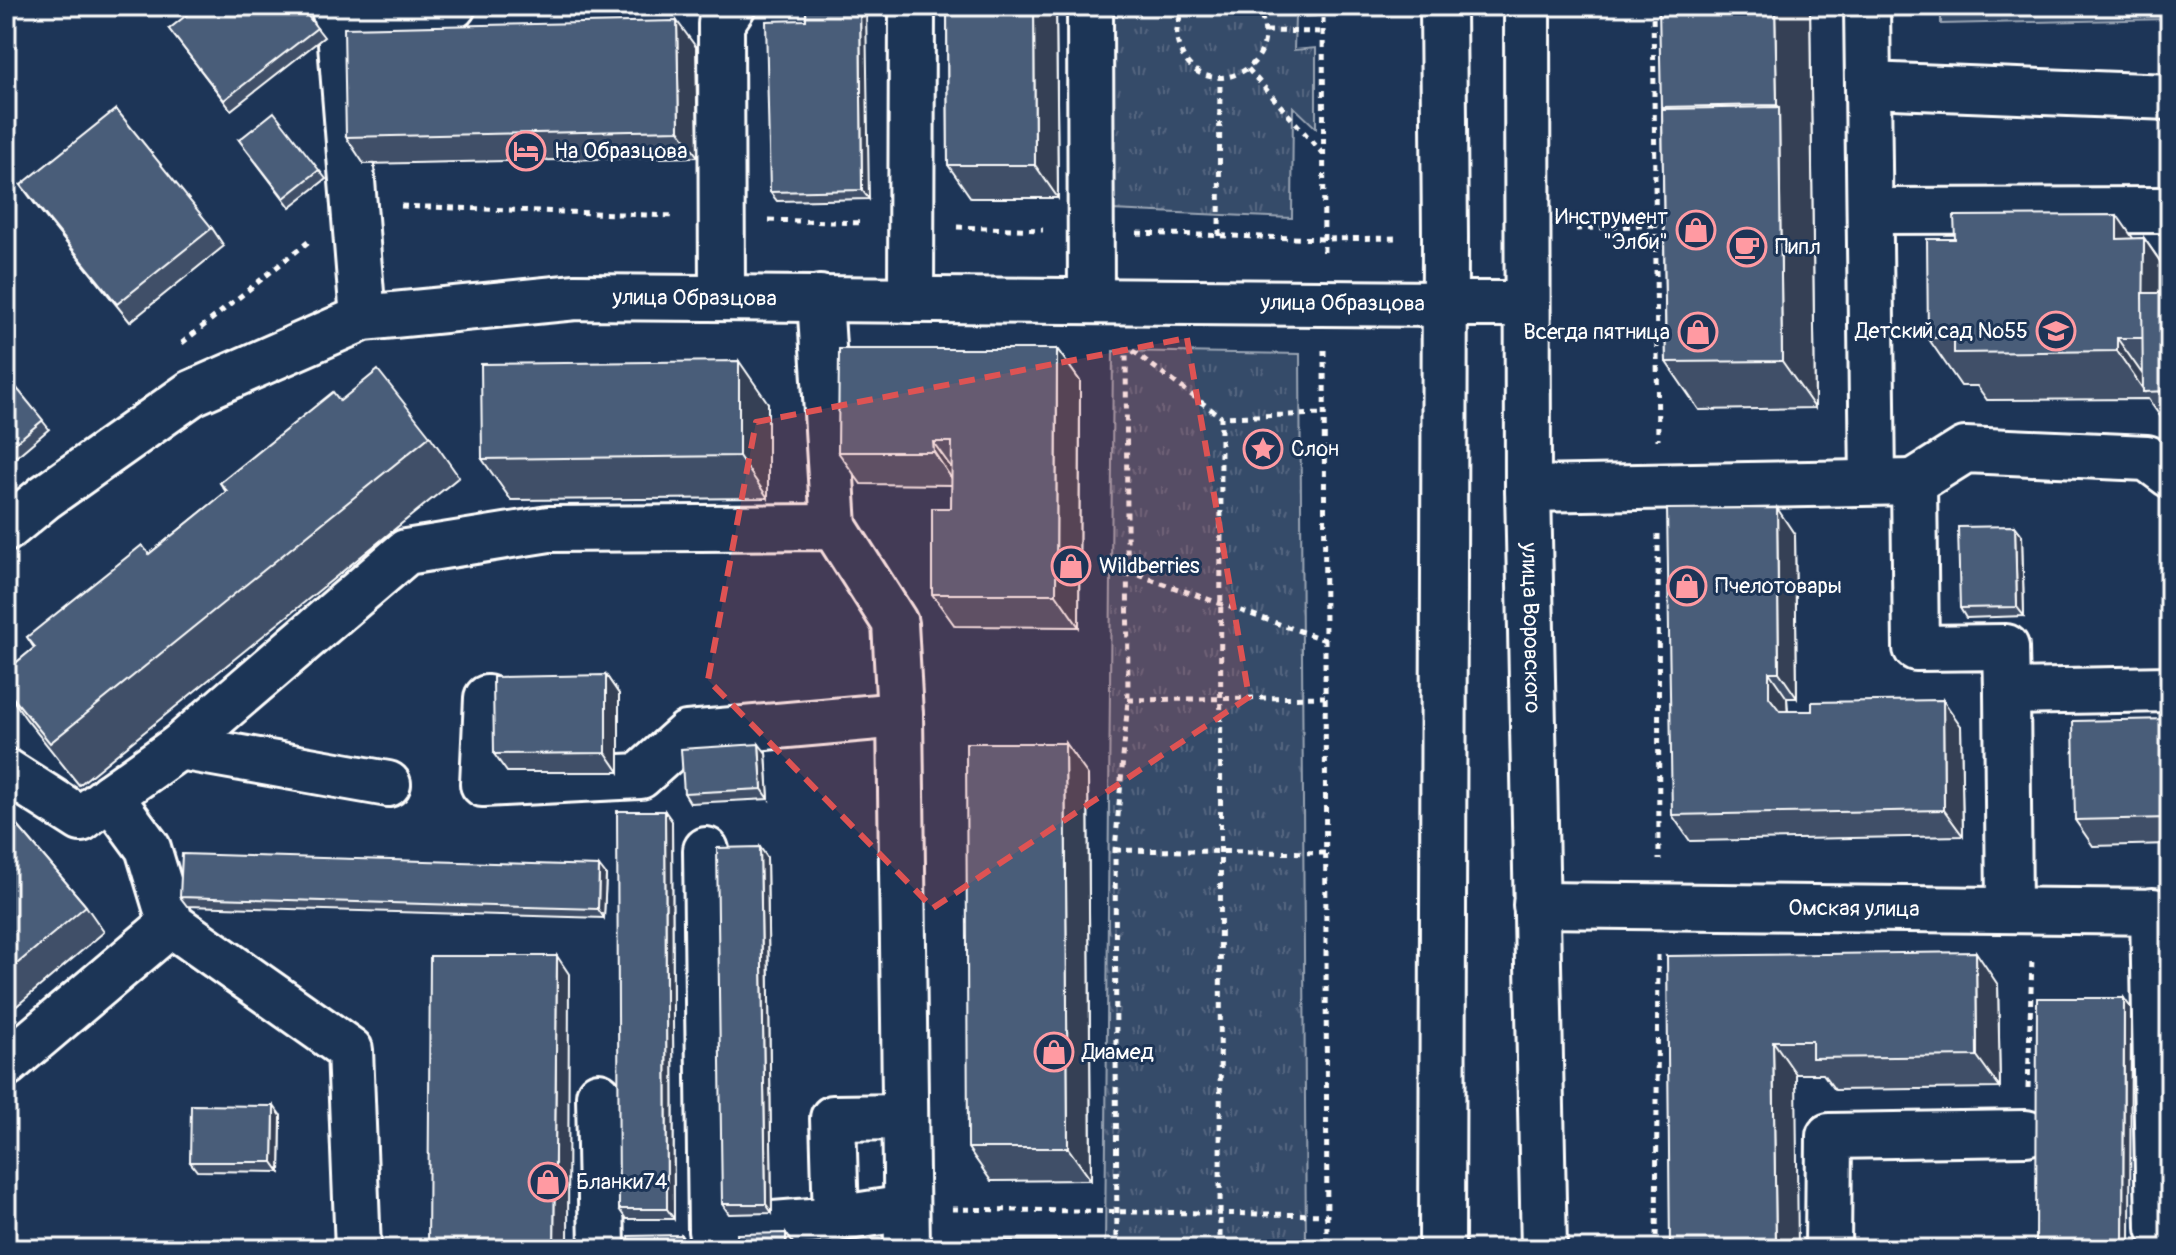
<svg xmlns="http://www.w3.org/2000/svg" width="2176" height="1255" font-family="Pangolin,sans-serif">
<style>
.grass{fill:url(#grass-tufts);stroke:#9aa5b4;stroke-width:2}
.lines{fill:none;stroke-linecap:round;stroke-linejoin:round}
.minor-casing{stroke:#fff;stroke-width:50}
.major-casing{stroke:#fff;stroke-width:50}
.path{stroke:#fff;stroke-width:5;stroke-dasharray:6 6;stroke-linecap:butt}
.minor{stroke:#1d3557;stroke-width:44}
.major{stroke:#1d3557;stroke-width:44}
.wall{fill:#405068;stroke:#fff;stroke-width:2}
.shaded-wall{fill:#344155;stroke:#fff;stroke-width:2}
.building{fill:#4a5d79;stroke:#fff;stroke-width:2}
.marked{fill:#de5353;fill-opacity:0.2;stroke:#de5353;stroke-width:6;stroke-dasharray:16 10;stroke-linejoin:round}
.labels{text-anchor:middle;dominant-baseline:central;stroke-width:6;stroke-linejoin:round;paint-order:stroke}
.poi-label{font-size:22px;fill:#fff;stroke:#1d3557;text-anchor:start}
.street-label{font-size:22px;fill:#fff;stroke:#1d3557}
</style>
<defs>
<pattern id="grass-tufts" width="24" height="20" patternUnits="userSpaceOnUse" patternTransform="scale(2)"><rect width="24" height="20" fill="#364b69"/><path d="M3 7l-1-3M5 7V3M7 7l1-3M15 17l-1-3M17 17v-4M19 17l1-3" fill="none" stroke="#546680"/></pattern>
</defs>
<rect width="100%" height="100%" fill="#1d3557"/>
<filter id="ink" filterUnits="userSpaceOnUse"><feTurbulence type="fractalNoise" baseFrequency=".0125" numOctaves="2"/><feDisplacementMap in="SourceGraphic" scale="16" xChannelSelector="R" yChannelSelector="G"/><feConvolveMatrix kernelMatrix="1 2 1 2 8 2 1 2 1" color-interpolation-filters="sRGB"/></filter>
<g filter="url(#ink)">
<g class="grass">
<path d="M1112,6H1315V16L1295,17L1294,50L1316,48V128L1293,106L1292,218L1111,210Z"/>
<path d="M1941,6H2170V19L1941,24Z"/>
<path d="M1113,351L1300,354L1306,1249H1105Z"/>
</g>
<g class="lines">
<g class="minor-casing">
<g id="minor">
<path d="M333,6L340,31L363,318"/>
<path d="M1090,6L1091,300"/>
<path d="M1867,6L1873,482"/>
<path d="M340,31L432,20L453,6"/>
<path d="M1868,85L2170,97"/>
<path d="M1870,211L2170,210"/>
<path d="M722,297L721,24L733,6"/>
<path d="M820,298L834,527"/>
<path d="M911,300L912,6"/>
<path d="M1914,482L1965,450L2147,458L2170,475"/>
<path d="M1528,489L1914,482L1916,648L2006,647L2007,692L2170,689"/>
<path id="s1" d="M6,529L45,497L192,393L363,318L576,297L1443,304"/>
<path d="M2007,692L2009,910"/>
<path d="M487,698L483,784L640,776L687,734L900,715"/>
<path d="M179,747L388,784"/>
<path d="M6,771L81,819L110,796L179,747L406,552L549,529L834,527L895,623L900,715L907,1249"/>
<path d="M110,796L148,848L171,924L350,1050L358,1249"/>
<path d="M706,850L711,1229L714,1249"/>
<path id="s2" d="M1536,905L2170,912"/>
<path d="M2153,911L2159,1228H2170"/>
<path d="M6,1064L171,924"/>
<path d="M599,1095L602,1249"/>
<path d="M836,1219L833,1118L905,1117"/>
<path d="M711,1229L836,1219L906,1208"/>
<path d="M1828,1249L1829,1136L2026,1133"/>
</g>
</g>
<g class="major-casing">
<g id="major">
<path id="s3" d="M1527,6L1528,489L1544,1249"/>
<path d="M1443,304H1527"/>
<path d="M1442,1249L1445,237L1443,6"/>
</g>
</g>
<g class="path">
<path d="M657,6L677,12"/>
<path d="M1186,6C1178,18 1174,33 1179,47C1199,108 1294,69 1256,6"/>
<path d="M1323,6L1324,256"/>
<path d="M1653,6L1658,440"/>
<path d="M1266,31L1323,32"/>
<path d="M1248,69L1323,154"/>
<path d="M401,206L675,216"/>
<path d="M769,220L863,223"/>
<path d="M957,227L1043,230"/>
<path d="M1576,229L1655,225"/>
<path d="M1137,233L1324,239L1399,238"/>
<path d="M1219,236L1220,78"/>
<path d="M182,343L308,242"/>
<path d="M1324,350L1327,1249"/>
<path d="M1133,351L1221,417"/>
<path d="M1658,534L1659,860"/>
<path d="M1127,571L1325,640"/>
<path d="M1128,700L1325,697"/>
<path d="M1115,850L1326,853"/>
<path d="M2028,1088L2032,958"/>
<path d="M952,1209L1327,1215"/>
<path d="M1117,1249L1115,850L1128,700L1126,347"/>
<path d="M1220,1249L1221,417L1324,414"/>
<path d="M1656,1249L1658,954"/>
</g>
<use href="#minor" class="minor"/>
<use href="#major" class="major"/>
</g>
<g class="wall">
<path d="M947,6H1056L1058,198H971L948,165Z"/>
<path d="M1810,6L1815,408L1699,410L1666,362L1662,109L1661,107Z"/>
<path d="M806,20L869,199L777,201L770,192Z"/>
<path d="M317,28L324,37L231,110L169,29Z"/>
<path d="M696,47L698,157L364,164L346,137Z"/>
<path d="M239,140L319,170L326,179L290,207Z"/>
<path d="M21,185L212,228L224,246L130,322L34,203Z"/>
<path d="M2144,238L2170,275V269V430L2148,399L1987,400L1977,386H1961L1928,338L2133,239Z"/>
<path d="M1057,349L1080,381L1079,627L955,626L932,594L951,508L952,485L861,484L838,452Z"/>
<path d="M6,375L49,429L16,457L6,445Z"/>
<path d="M340,401L430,436L459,477L79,785L26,719L6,690V671L34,648L27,637L149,554L226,492L220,483Z"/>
<path d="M768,403V498L511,500L482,459Z"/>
<path d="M2015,526L2022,535L2024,616L1966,618L1960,608Z"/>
<path d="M1795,535L1797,698H1787L1788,711L1961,726L1963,836L1690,841L1672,815Z"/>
<path d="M606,675L619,694V772H507L494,754Z"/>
<path d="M2170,719V844L2093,846L2075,820Z"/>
<path d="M766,753L769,799L690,803L684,793Z"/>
<path d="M1088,775L1091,1180L991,1181L968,1148Z"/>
<path d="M6,812L86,906L104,932L6,1015Z"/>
<path d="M672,821L674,1219H626L619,1209Z"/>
<path d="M767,857L772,1213L729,1214L722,1204Z"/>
<path d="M606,875L604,918L187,906L180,897Z"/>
<path d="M1667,956L1998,985L2000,1088L1835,1090L1823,1074H1796Z"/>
<path d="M281,1116L280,1172L197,1171L190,1162Z"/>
</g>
<g class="shaded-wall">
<path d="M860,6H866L869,199L862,190Z"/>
<path d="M1034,6H1056L1058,198L1035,165Z"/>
<path d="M1775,6H1810L1815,408L1782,361L1779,107L1777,105Z"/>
<path d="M677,21L696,47L698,157L679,130Z"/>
<path d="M2117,215L2144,254V238L2170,276V375L2117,239Z"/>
<path d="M2117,338L2150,385L2145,392L2117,351Z"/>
<path d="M1057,349L1080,381L1079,627L1056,594Z"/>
<path d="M739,361L768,403V498L739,456Z"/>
<path d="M933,442L956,474V485L934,452Z"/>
<path d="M1777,508L1795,535L1797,698L1779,672Z"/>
<path d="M2015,526L2022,535L2024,616L2017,607Z"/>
<path d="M1769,672L1787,698L1788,723L1769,697Z"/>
<path d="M606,675L619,694V772L606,753Z"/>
<path d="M1943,700L1961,726L1963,836L1944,810Z"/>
<path d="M1065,743L1088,775L1091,1180L1068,1148Z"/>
<path d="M759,744L766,753L769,799L762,789Z"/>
<path d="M665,811L672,821L674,1219L667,1209Z"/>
<path d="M760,847L767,857L772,1213L766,1204Z"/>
<path d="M599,866L606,875L604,918L598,909Z"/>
<path d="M1976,952L1998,985L2000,1088L1977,1056Z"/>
<path d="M557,956L569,974L568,1249H554Z"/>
<path d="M2124,998L2131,1008L2130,1249H2123Z"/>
<path d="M1773,1041L1796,1074L1798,1249H1776Z"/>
<path d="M274,1106L281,1116L280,1172L273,1162Z"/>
<path d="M786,1233L793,1243V1249H786Z"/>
<path d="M681,1235L688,1244V1249H681Z"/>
<path d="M1059,1240L1066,1249H1059Z"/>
</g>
<g class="building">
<path d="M198,6H300L317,28L224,100L169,29Z"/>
<path d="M806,6H860L862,190L770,192L766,21L806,20Z"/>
<path d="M947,6H1034L1035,165H948Z"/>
<path d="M1659,6H1775L1777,105L1661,107Z"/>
<path d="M677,21L679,130L346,137L344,28Z"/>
<path d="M1779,107L1782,361L1666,362L1662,109Z"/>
<path d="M116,109L212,228L117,304L21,185Z"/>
<path d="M274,112L319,170L284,198L239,140Z"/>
<path d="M2117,215V239L2144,238L2143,338H2117V351L1954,353V338H1928L1927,239H1955L1954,216Z"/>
<path d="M2170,269V406V391L2143,392L2142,293H2170Z"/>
<path d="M839,349H1057L1056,594H932V508H951L952,442H933L934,452H838Z"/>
<path d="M739,361V456L482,459L481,364Z"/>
<path d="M378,370L430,436L50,743L6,689V671L35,647L27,637L142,545L149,554L227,491L220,483L333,392L340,401Z"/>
<path d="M6,375L43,420L9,448L6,444Z"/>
<path d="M1777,508L1779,672H1769V697L1780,711H1812V702L1943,700L1944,810L1672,815L1667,509Z"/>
<path d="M2015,526L2017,607L1960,608L1958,527Z"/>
<path d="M606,675V753L494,754L493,677Z"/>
<path d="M2170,719V818L2075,820L2073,721Z"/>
<path d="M966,743H1065L1068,1148H968Z"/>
<path d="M759,744L762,789L684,793L681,749Z"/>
<path d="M617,811H665L667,1209H619Z"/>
<path d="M6,812L86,906L6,973Z"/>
<path d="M760,847L766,1204H722L717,848Z"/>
<path d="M182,854L599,866L598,909L180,897Z"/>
<path d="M1976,952L1977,1056L1812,1058V1041H1773L1776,1249H1670L1667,956Z"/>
<path d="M430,956H557L554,1249H428Z"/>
<rect x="2166" y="996" width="4" height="36"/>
<path d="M2037,998H2124L2123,1249H2036Z"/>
<path d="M191,1105L274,1106L273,1162H190Z"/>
<path d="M786,1233V1249H738L737,1234Z"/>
<path d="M681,1235V1249H630L629,1236Z"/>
<path d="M1059,1240V1249H961V1241Z"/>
</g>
</g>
<path class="marked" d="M1187,338L1249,697L933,908L708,680L756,422Z"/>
<defs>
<g id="hotel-ring" transform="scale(2)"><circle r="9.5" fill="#1d3557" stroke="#ff9aa2" stroke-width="1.5"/><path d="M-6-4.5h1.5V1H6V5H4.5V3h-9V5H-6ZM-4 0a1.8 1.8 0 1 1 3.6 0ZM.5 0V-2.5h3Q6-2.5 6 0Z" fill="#ff9aa2"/></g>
<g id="shop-ring" transform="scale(2)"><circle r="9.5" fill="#1d3557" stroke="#ff9aa2" stroke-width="1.5"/><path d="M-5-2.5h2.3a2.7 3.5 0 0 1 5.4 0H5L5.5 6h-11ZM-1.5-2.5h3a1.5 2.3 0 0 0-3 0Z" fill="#ff9aa2"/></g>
<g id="cafe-ring" transform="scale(2)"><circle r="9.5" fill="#1d3557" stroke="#ff9aa2" stroke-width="1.5"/><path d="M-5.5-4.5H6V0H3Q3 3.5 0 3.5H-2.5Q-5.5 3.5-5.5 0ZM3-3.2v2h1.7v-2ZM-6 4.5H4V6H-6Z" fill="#ff9aa2"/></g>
<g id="school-ring" transform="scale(2)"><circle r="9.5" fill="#1d3557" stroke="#ff9aa2" stroke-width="1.5"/><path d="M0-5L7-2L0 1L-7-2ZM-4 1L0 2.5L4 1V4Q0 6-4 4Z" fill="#ff9aa2"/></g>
<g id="sight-ring" transform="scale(2)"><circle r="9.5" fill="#1d3557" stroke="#ff9aa2" stroke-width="1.5"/><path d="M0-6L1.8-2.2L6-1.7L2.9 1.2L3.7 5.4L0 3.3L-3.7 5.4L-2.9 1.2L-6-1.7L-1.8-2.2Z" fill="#ff9aa2"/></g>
</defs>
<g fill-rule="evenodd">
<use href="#hotel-ring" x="526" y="151"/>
<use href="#shop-ring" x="1696" y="230"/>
<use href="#cafe-ring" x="1747" y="247"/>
<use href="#school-ring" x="2056" y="331"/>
<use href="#shop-ring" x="1698" y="332"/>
<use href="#sight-ring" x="1263" y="449"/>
<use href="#shop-ring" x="1071" y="566"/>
<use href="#shop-ring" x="1687" y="586"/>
<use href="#shop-ring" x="1054" y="1052"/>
<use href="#shop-ring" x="548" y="1182"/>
</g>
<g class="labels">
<g class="poi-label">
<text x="554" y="151">На Образцова</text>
<text x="1668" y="217" text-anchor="end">Инструмент<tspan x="1668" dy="25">"Элби"</tspan></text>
<text x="1775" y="247">Пипл</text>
<text x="2028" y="331" text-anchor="end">Детский сад №55</text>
<text x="1670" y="332" text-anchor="end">Всегда пятница</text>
<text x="1291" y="449">Слон</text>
<text x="1099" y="566">Wildberries</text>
<text x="1715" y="586">Пчелотовары</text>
<text x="1082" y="1052">Диамед</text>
<text x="576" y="1182">Бланки74</text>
</g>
<g class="street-label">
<text stroke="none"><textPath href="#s1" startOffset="750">улица Образцова</textPath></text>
<text stroke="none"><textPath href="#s1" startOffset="1398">улица Образцова</textPath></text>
<text stroke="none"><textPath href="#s3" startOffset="622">улица Воровского</textPath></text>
<text stroke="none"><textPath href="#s2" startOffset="318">Омская улица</textPath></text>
</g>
</g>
<rect width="2176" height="1255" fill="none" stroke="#1d3557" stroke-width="32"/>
<rect x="16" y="16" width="2144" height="1223" fill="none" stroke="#fff" stroke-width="3" filter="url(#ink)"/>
</svg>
